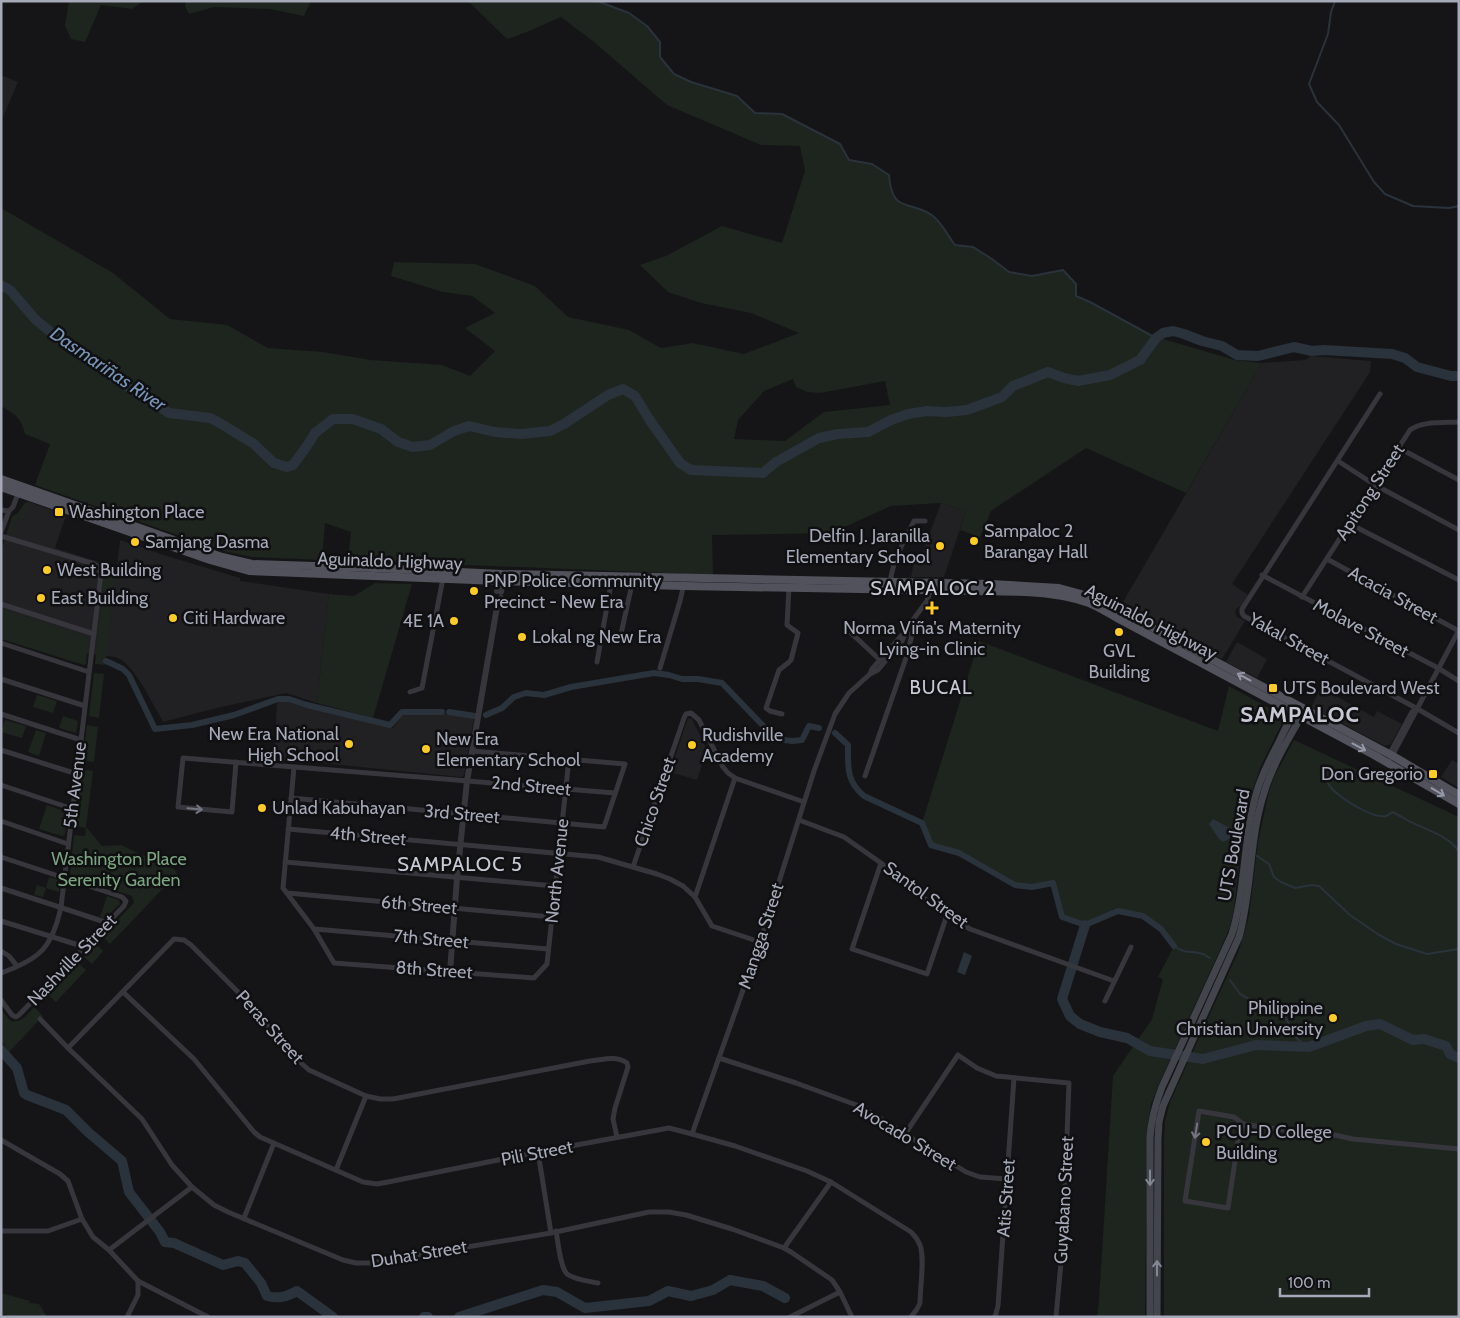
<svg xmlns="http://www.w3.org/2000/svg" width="1460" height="1318" font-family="Cabin,sans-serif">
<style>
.built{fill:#212124}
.green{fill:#1d251e;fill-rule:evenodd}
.water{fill:#2a323c}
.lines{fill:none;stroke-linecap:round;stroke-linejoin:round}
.stream{stroke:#2a323c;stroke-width:2}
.canal{stroke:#2a323c;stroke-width:6}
.river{stroke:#2a323c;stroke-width:10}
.minor{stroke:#36363c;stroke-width:5}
.tertiary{stroke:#36363c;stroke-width:6}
.secondary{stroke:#43454d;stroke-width:7}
.primary{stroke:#51525c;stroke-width:8}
.oneway{stroke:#9498a6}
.oneway2{stroke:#737580}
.oneway3{stroke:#838693}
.poi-dot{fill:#ffcb25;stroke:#101012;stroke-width:2}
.labels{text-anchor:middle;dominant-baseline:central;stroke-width:5;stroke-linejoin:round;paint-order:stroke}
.street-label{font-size:18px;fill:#a5a9b8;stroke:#101012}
.poi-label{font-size:18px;fill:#a5a9b8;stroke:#101012;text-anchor:start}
.park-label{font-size:18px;fill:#7ba581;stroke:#101012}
.water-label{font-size:19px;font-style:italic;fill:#7994b7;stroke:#101012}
.neighbourhood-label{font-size:19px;letter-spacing:1px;fill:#c7c9d4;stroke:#101012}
.quarter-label{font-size:20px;letter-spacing:1px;fill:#c7c9d4;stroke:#101012}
.district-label{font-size:22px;font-weight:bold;letter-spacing:1px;fill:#c7c9d4;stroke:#101012}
</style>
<rect width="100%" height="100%" fill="#151517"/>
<g class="built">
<path d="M1,75L18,82L1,122Z"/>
<path d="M1311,356L1371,361L1370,372L1232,584L1248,595L1241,606L1236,609L1235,612L1237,617L1245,621L1222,659L1170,631V628L1162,623L1160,626L1131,610L1132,607L1123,602L1262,363L1305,360Z"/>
<path d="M29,502L66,515L55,548L105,564L117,567L120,540L167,556L240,578V581L329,594L317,703L286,693L221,707L163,722L143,686L132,670L122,660L115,657L88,654L1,626V551L12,517L18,513L25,503Z"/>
<path d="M941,503L966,511L944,577H911L914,562H919Z"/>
<path d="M1237,642L1267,659L1257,678L1226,662Z"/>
<path d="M1321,688L1374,717L1377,711L1402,724L1391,744L1385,746L1311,707Z"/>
<path d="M288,701L343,716L371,721L393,728L403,714H448L474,718L464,775L461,777L311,762L274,760L277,702Z"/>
<path d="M688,718L692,719L707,750L697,780L670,772Z"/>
<path d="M1452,760L1459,764V788L1441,777Z"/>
</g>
<g class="green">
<path d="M69,1H143L132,9L101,5L85,42L71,39L65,26Z"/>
<path d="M186,1H311L304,16L270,9L214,7L189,14L185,6Z"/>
<path d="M468,1H597L629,13L647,26L660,42V57L674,74L691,82L737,96L755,113L782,114L840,144L849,160L872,164L889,175C892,215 910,199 933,216C941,222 949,237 955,245L973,247L992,259L1009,272L1032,276L1063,270L1076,284V296L1090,302L1156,337L1235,360L1262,363L1186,493L1086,448L991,511L980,537L960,530L966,511L941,503L891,506L831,533L712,535L713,575L348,560L351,532L325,523L322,560L252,557L223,551L35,485L50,444L25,434C20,416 16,415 1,406V208L113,273L170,319L227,325L268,348L323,352L371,360L442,365L470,376L495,351L465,328L495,313L472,296L443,292L391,276L394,262L475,264L535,286L568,317L629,330L661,348L693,343L744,354L799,333L751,313L701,303L668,292L640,265L666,256L722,226L782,243L805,171L800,146L761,145L667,105L594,42L561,17L527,32L507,39ZM793,379L796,387L807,392L820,393L885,381L890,405L824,412L785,441L734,439L738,420L764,391Z"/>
<path d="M29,502L23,520L16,518L12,534L8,533L12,517L18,513L25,503Z"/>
<path d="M105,564L117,567L105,665L95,664Z"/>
<path d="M375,583L412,584L373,718L317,703L329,594L354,596Z"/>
<path d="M1,609L86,636L88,639L86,664L84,665L1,639Z"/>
<path d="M979,641L1218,731L1229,686L1285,717L1260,768L1249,802L1240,856L1234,910L1230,927L1220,950L1158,1086L1151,1104L1148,1122L1147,1138L1145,1317H1097L1099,1301L1113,1076L1152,1019L1163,979L1158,977L1174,946L1161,929L1142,916L1118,911L1085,925L1062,917L1053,883L1032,887L1015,885L959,853L931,845L922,823Z"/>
<path d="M94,673L104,674L99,718L89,716Z"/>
<path d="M37,695L57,701L53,713L33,707Z"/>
<path d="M63,716L78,721L76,733L59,728Z"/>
<path d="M5,720L26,726L22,738L1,732Z"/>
<path d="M87,725L98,727L94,762L83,761Z"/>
<path d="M36,730L46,733L39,756L28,752Z"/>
<path d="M1294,740L1459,817V1317H1164V1139L1165,1121L1170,1102L1239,950L1249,916L1258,842L1269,791L1275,775Z"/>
<path d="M82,769L93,771L86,827L102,846L121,845L175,870L178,876L171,880L110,944L102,936L134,903L132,896L71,876L70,873L74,835L85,836L86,828L75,826Z"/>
<path d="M47,805L64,811L67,815L65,835L62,836L39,829Z"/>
<path d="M49,877L57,879L60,884L59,892L46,888L43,897L34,895L37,885L46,888Z"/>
<path d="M107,896L119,900L120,904L105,918L100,917Z"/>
<path d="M95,943L103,951L92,964L83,956Z"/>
<path d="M77,962L86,970L56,1002L47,994Z"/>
<path d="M34,1007L43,1016L9,1052L1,1040V1010L11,1021C22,1023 27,1015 34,1007Z"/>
<path d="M1,1293L30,1301L29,1303L39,1304L47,1317H19L1,1314Z"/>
</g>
<g class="water">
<path d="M1213,819L1241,834L1240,840L1231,838L1223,842L1219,839L1209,824Z"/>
<path d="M964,952L972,956L965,975L957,972Z"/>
</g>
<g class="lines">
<g class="stream">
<path d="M597,1L629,13L647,26L660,42V57L674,74L691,82L737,96L755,113L782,114L840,144L849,160L872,164L889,175C892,215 910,199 933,216C941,222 949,237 955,245L973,247L992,259L1009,272L1032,276L1063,270L1076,284V296L1090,302L1156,338"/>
<path d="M1335,1L1331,12L1328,34L1309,84L1317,102L1339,125L1374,182L1385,194L1413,206L1449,208L1459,206"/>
<path d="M1321,770C1324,777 1328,784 1333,790C1343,799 1372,819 1386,816C1389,815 1390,814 1392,812C1397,814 1402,817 1407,820C1423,829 1449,835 1459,852"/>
<path d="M1257,856L1269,864L1274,877L1281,882L1295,888L1311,885L1319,886L1350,915L1379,935L1396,944L1427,954L1459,949"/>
<path d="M1174,946C1187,955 1191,950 1203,954C1204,954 1209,958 1210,958"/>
<path d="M1230,980L1240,994L1251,1000L1263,1011L1276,1015L1285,1017C1290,1023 1289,1030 1295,1036C1298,1041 1304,1044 1309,1047"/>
</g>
<g class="canal">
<path d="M106,661L123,669L129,675L155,729L192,725L234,715L278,699H289L307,705L390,725L402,712H442"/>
<path d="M449,712L475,716"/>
<path d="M486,715L502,708L514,697L526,693L544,695L571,687L654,673L669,675L682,679H698L722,683L769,732L785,740L792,741L802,740L809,726L819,728"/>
<path d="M835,733L848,745C848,766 846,781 864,796L922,823L931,845L959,853L1015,885L1032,887L1053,883L1062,917L1085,925L1118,911L1143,916L1161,929L1174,946"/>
</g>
<g class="river">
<path d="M1,285L10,290L35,319L59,339L114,378L169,413L210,418L218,422L254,444L274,463L287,467L293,465L307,446L315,433L333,419H353L381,429L398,442L413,447L430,445L454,431L469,426L495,432L521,434L550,431L564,424L608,395L623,389L635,396L649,419L680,463L691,470L763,473L776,462L819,438L838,434L868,432L891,420L908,414L927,411L946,412L967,410L1002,397L1013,386L1048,372L1064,378L1078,381L1110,375L1140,360L1156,338L1163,333L1173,331L1184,334L1202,341L1222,346L1237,355L1258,356L1294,347L1312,351L1324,350L1392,354L1405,358L1417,367L1451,376H1459"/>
<path d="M1085,925L1062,999L1070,1016L1080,1024L1100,1032L1127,1038L1150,1051L1203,1059L1256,1045L1309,1047L1366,1026L1380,1024L1413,1040L1424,1039L1446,1046L1450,1054L1459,1058"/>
<path d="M1,1050L17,1068L24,1093L27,1095L66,1110L88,1132L122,1161L129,1192L160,1232L165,1242L174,1243L223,1265L238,1261L245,1263L261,1283L267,1296C279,1299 286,1297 297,1291L333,1317"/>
<path d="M424,1317H428"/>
<path d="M459,1317L543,1290L557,1292L585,1308L649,1301L668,1291L691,1296L713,1290L730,1280L763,1286L785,1298"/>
</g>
<g class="minor">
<path d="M1380,394L1242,609V613L1244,616L1416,708L1459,733"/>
<path d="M1399,448L1459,480"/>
<path d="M1338,461L1375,485L1459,530"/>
<path d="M1,510L9,511"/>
<path d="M1350,524L1459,580"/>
<path d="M1,532L9,511L13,507L19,491"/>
<path d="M1,536L94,564L99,568L101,574L61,907C52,948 40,959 1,973"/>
<path d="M1327,559L1459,631"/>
<path d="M1262,575L1438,668L1459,681"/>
<path d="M890,584C892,561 904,541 914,521H925"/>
<path d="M1302,597L1410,430C1422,421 1443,423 1459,422"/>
<path d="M1,604L94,634"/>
<path d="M851,633L880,660"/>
<path d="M621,634L632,584"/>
<path d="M1,643L89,672"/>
<path d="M597,662L611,584"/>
<path d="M660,668L680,601L684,584"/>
<path d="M870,674L872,669L903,634"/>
<path d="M1,679L85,706"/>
<path d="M410,692L422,688L443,578"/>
<path d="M1,714L81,740"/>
<path d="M782,714L770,711L766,708L779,670L788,663L791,660L798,633L787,625L789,587"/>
<path d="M1,750L77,774"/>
<path d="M1389,755L1412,712L1416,709"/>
<path d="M1391,758L1459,630"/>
<path d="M236,762L232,812L178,807L183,758L406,776L432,778L615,793"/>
<path d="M294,767L283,888L314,929L334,963L534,978L547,964L569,759"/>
<path d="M865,776L906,658L912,635L909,625"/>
<path d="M1,785L73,809"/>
<path d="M291,798L604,827L625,764L472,751"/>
<path d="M799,820L844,837L881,863L906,885L947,915L970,929L1114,981"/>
<path d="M1,821L68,844"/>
<path d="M288,829L598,857L657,874L670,879L683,886L695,897L712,926L760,942"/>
<path d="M1,857L122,897L126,901L124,906L19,1015L16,1017L12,1015L1,1000"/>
<path d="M285,862L555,886"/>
<path d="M881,863L852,949L927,974L947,915"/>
<path d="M633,867L684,718L686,714L691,713L699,720L723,767L728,773L735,778L804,802"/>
<path d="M1,888L108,923"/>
<path d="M287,893L552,917"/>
<path d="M695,897L735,778"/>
<path d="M1,921L85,947"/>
<path d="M314,929L548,949"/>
<path d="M1,951L9,956L17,966"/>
<path d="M123,992L194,1059L254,1132L260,1137L363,1182L377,1184L388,1182L538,1152L669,1128L692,1134L735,1146L807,1171L831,1182L911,1232C915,1236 918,1240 920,1245C925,1258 920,1288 920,1303L917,1309L911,1317"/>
<path d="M1105,1001L1131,947"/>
<path d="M40,1019L68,1048L142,1119L172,1165L192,1187L214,1205L228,1212L343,1260L356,1263H371L551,1233L649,1212H669L686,1215L732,1229L784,1248L791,1252L832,1280L840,1292L852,1317"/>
<path d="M68,1048L174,939L184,940L191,945L247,1001L292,1055L309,1070L366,1096L380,1099H393L590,1061C603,1060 616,1055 627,1063L628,1067L615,1108L613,1119L617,1137"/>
<path d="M719,1058L796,1083L862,1107L966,1172L980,1177L1007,1179"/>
<path d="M1243,1124L1239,1134L1228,1208L1185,1201L1199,1111L1234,1117L1243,1124L1276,1129L1325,1133L1353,1139L1459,1149"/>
<path d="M692,1134L760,942L814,771L835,714L849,693L870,674L878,670L902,641L909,625L927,601L931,588"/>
<path d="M905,1134L958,1055L977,1068L996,1076L1069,1083L1063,1241L1056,1317"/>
<path d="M1,1140L60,1174L68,1181L82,1219L93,1237L109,1250L138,1281L208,1317"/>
<path d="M538,1152L551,1233"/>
<path d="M336,1170L366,1096"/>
<path d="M244,1218L274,1143"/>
<path d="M1,1231H48L82,1219"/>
<path d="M556,1231C558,1241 560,1267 567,1274C575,1280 588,1281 598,1283"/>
<path d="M784,1248L831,1182"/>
<path d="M109,1250L192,1187"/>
<path d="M127,1317L138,1295V1281"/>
<path d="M790,1317L840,1292"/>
<path d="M995,1317L998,1306L1014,1078"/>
</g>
<g class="tertiary">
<path d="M497,591L499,581"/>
<path d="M501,592L503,581"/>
<path d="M450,972L457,878L467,781L498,601L501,598"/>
</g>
<g class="secondary">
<path d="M1150,1317V1138C1151,1120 1155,1105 1162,1087L1232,934C1246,888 1243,837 1257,791C1262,774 1271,757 1279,742C1284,731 1290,717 1299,710"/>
<path d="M1157,1317L1158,1139L1159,1122L1163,1106L1239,937C1252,890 1249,839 1264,793C1272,766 1287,741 1301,717V713"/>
</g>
<g class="primary">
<path d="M1,479L222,557L252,564L374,568L502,574L991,584L1059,588L1092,597L1121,611L1393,756L1459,795"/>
<path d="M1,487L210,560L249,571L499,581L684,586L1026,592C1047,593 1069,596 1089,603C1099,607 1108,613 1117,618L1374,755L1459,804"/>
</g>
</g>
<defs><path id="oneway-shaft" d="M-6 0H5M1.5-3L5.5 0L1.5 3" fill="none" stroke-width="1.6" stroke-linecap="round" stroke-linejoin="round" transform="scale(1.25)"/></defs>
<g class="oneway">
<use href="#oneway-shaft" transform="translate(1244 677) rotate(-152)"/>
<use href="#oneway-shaft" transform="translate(1359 747) rotate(28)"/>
<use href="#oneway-shaft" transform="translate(1438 792) rotate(31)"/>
</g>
<g class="oneway2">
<use href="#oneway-shaft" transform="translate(195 809) rotate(5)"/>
<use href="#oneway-shaft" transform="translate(1196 1131) rotate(99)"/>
</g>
<g class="oneway3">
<use href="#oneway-shaft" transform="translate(1150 1178) rotate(90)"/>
<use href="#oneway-shaft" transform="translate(1157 1268) rotate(-90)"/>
</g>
<g class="poi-dot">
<rect x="54" y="507" width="10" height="10" rx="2.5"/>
<circle cx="974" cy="541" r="5"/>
<circle cx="135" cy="542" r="5"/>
<circle cx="940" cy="546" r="5"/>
<circle cx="47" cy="570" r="5"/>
<circle cx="474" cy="591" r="5"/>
<circle cx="41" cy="598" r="5"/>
<path d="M929.5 600.5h5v5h5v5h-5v5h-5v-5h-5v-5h5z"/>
<circle cx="173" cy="618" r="5"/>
<circle cx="454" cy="621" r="5"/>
<circle cx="1119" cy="632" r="5"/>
<circle cx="522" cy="637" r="5"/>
<rect x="1268" y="683" width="10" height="10" rx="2.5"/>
<circle cx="349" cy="744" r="5"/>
<circle cx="692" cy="745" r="5"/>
<circle cx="426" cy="749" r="5"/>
<rect x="1428" y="769" width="10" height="10" rx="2.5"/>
<circle cx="262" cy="808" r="5"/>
<circle cx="1333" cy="1018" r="5"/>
<circle cx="1206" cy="1142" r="5"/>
</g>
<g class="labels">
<g class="street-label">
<text transform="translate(1370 492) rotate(-57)">Apitong Street</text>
<text transform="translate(390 561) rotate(2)">Aguinaldo Highway</text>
<text transform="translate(1393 595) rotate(29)">Acacia Street</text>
<text transform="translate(1151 622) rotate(27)">Aguinaldo Highway</text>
<text transform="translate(1361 628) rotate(28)">Molave Street</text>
<text transform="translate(1289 639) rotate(29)">Yakal Street</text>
<text transform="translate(75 785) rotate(-83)">5th Avenue</text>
<text transform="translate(531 786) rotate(5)">2nd Street</text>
<text transform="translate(655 802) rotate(-71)">Chico Street</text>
<text transform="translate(462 814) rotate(5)">3rd Street</text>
<text transform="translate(368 836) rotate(5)">4th Street</text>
<text transform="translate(1234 845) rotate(-80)">UTS Boulevard</text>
<text transform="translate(557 871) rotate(-84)">North Avenue</text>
<text transform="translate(926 895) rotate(36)">Santol Street</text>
<text transform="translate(419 905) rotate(5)">6th Street</text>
<text transform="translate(761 936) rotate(-72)">Mangga Street</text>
<text transform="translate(431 939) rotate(5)">7th Street</text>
<text transform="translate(72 960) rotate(-46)">Nashville Street</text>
<text transform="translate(434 970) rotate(4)">8th Street</text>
<text transform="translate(270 1027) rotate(48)">Peras Street</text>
<text transform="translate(905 1136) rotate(31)">Avocado Street</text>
<text transform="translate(537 1153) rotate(-11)">Pili Street</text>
<text transform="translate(1006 1198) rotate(-86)">Atis Street</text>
<text transform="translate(1064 1200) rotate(-87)">Guyabano Street</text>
<text transform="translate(419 1254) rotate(-9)">Duhat Street</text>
</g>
<g class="poi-label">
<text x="69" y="512">Washington Place</text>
<text x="984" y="531">Sampaloc 2<tspan x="984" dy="21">Barangay Hall</tspan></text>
<text x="930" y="536" text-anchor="end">Delfin J. Jaranilla<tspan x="930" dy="21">Elementary School</tspan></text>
<text x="145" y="542">Samjang Dasma</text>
<text x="57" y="570">West Building</text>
<text x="484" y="581">PNP Police Community<tspan x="484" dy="21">Precinct - New Era</tspan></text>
<text x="51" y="598">East Building</text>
<text x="183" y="618">Citi Hardware</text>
<text x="444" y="621" text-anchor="end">4E 1A</text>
<text x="932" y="628" text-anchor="middle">Norma Viña's Maternity<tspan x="932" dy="21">Lying-in Clinic</tspan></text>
<text x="532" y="637">Lokal ng New Era</text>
<text x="1119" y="651" text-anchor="middle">GVL<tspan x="1119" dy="21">Building</tspan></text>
<text x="1283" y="688">UTS Boulevard West</text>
<text x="339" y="734" text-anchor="end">New Era National<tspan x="339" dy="21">High School</tspan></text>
<text x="702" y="735">Rudishville<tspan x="702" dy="21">Academy</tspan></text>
<text x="436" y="739">New Era<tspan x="436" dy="21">Elementary School</tspan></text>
<text x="1423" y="774" text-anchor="end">Don Gregorio</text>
<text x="272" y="808">Unlad Kabuhayan</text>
<text x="1323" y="1008" text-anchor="end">Philippine<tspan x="1323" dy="21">Christian University</tspan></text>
<text x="1216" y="1132">PCU-D College<tspan x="1216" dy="21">Building</tspan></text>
</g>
<g class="park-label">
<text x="119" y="859">Washington Place<tspan x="119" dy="21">Serenity Garden</tspan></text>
</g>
<g class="water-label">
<text transform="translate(108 369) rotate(34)">Dasmariñas River</text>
</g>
<g class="neighbourhood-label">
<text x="941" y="687">BUCAL</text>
</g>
<g class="quarter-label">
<text x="933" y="588">SAMPALOC 2</text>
<text x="460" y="864">SAMPALOC 5</text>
</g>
<g class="district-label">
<text x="1300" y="714">SAMPALOC</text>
</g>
</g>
<rect width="1460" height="1318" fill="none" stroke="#a5a9b8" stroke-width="5"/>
<path d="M1280 1288v8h89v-8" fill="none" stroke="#a5a9b8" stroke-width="2.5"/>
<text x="1288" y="1288" font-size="15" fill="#a5a9b8" stroke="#101012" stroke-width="4" paint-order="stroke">100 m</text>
</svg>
